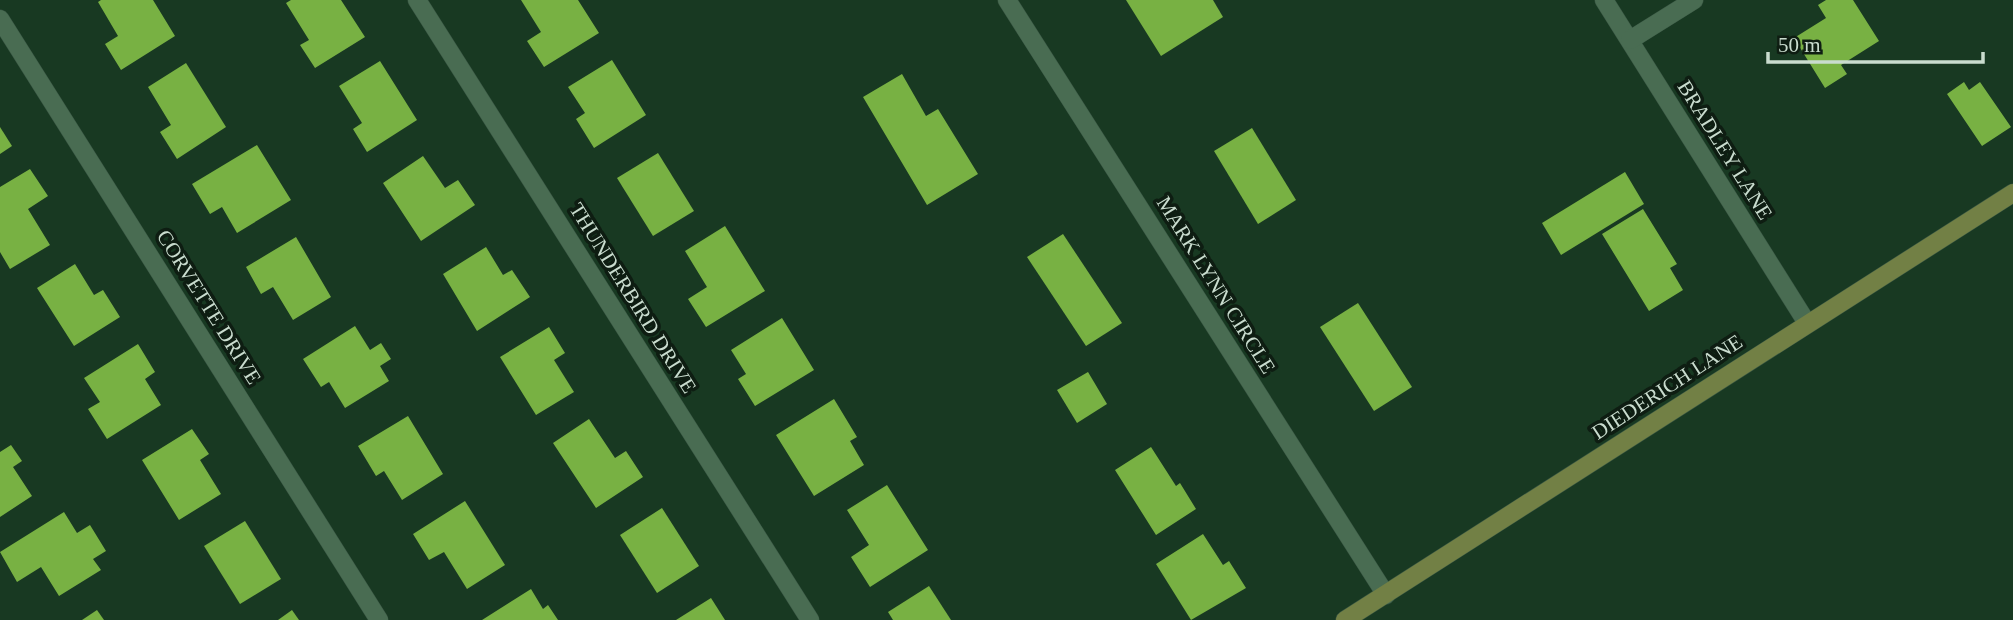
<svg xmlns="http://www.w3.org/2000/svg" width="2013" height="620" font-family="Georgia,serif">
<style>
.building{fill:#78b143}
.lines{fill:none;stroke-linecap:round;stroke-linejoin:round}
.street-casing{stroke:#385542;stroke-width:19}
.secondary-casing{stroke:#385542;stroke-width:19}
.street{stroke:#496c52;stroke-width:18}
.secondary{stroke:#728045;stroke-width:18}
.labels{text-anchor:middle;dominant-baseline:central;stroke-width:7;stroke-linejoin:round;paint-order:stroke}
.street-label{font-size:21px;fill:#c9dcce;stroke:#0e1d12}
</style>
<rect width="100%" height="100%" fill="#183922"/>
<g class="building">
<path d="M101,0H153L175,36L121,70L105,44L118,36L98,2Z"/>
<path d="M291,0H341L365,37L315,68L300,45L309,40L286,3Z"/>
<path d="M521,0H578L599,33L544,67L527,41L541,32Z"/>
<path d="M1126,0H1213L1223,17L1161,56Z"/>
<path d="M1826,0H1853L1879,41L1841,65L1847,74L1825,88L1794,38L1826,18L1818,5Z"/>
<path d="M612,60L646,115L594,148L576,119L585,113L568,87Z"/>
<path d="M380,61L417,120L367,152L353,129L362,123L339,86Z"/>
<path d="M186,63L226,127L177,159L160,132L171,125L148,87Z"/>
<path d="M902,74L926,116L938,109L978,174L927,205L863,97Z"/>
<path d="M1964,82L1969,90L1980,82L2011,127L1982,146L1947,94Z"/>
<path d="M0,127L12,146L0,154Z"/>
<path d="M1252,128L1296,200L1258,224L1214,151Z"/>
<path d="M257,145L291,200L237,233L222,207L210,214L192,184Z"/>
<path d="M658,153L694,211L653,236L617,178Z"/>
<path d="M423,156L445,188L458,180L475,205L421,241L383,183Z"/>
<path d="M30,169L48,196L28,209L50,245L10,269L0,252V187Z"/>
<path d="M1625,172L1644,204L1561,255L1542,223Z"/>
<path d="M1643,209L1677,264L1670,268L1683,290L1649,311L1602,234Z"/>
<path d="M725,226L765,291L706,327L688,299L707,287L685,251Z"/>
<path d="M1063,234L1122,323L1086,346L1027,257Z"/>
<path d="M296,237L331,297L293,320L273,287L261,294L246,267Z"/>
<path d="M486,247L503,275L512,270L530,297L477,331L443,274Z"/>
<path d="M75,264L94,295L103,290L120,317L74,346L37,288Z"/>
<path d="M1358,303L1412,387L1374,411L1320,327Z"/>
<path d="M782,318L814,370L755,406L738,379L746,374L731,350Z"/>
<path d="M355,326L370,350L381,343L391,359L380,366L389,381L345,408L329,382L321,387L303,359Z"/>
<path d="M549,327L565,353L554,360L574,392L536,415L500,357Z"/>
<path d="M138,344L155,372L145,379L161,405L107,439L88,409L100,402L84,378Z"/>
<path d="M1088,372L1107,404L1077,423L1057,390Z"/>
<path d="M834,399L857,437L850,441L864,465L814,496L776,435Z"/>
<path d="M408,416L443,474L402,500L384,471L376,476L358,446Z"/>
<path d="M589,419L615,458L626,451L643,477L596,508L553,443Z"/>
<path d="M192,429L209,454L200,460L221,494L179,520L142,460Z"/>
<path d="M11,445L22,461L13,467L32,496L0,517V452Z"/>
<path d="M1151,447L1176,486L1180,483L1196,509L1156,535L1115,470Z"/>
<path d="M887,485L928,550L870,587L851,557L869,545L847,510Z"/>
<path d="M465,501L505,565L467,589L444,552L429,560L413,534Z"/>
<path d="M662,508L699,566L657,593L620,535Z"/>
<path d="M64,512L77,533L90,525L106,551L93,559L101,570L59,596L41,567L17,582L0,552Z"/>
<path d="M245,521L281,579L240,604L204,546Z"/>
<path d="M1203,534L1223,565L1229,561L1246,588L1191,620L1156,564Z"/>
<path d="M929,586L951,620H893L888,612Z"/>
<path d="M531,589L543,609L548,605L558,620H482Z"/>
<path d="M711,598L725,620H676Z"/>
<path d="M97,610L104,620H82Z"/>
<path d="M292,610L299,620H278Z"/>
</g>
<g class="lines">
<g class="street-casing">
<g id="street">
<path d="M417,0L810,620"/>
<path d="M1007,0L1386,595"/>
<path d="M1604,0L1807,323"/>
<path d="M0,19L379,620"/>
<path d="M1630,40L1694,0"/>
</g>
</g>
<g class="secondary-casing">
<path id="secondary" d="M1345,620L2013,193"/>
</g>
<use href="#street" class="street"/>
<use href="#secondary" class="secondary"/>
</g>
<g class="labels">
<g class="street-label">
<text transform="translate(1725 150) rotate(58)">BRADLEY LANE</text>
<text transform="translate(1216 285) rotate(58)">MARK LYNN CIRCLE</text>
<text transform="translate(633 298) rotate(58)">THUNDERBIRD DRIVE</text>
<text transform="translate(209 307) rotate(58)">CORVETTE DRIVE</text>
<text transform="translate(1667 387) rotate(-33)">DIEDERICH LANE</text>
</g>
</g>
<path d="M1768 52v10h215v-10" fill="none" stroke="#c9dcce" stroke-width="3.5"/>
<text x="1778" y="52" font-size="21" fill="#c9dcce" stroke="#0e1d12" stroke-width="5" paint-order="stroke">50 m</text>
</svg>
